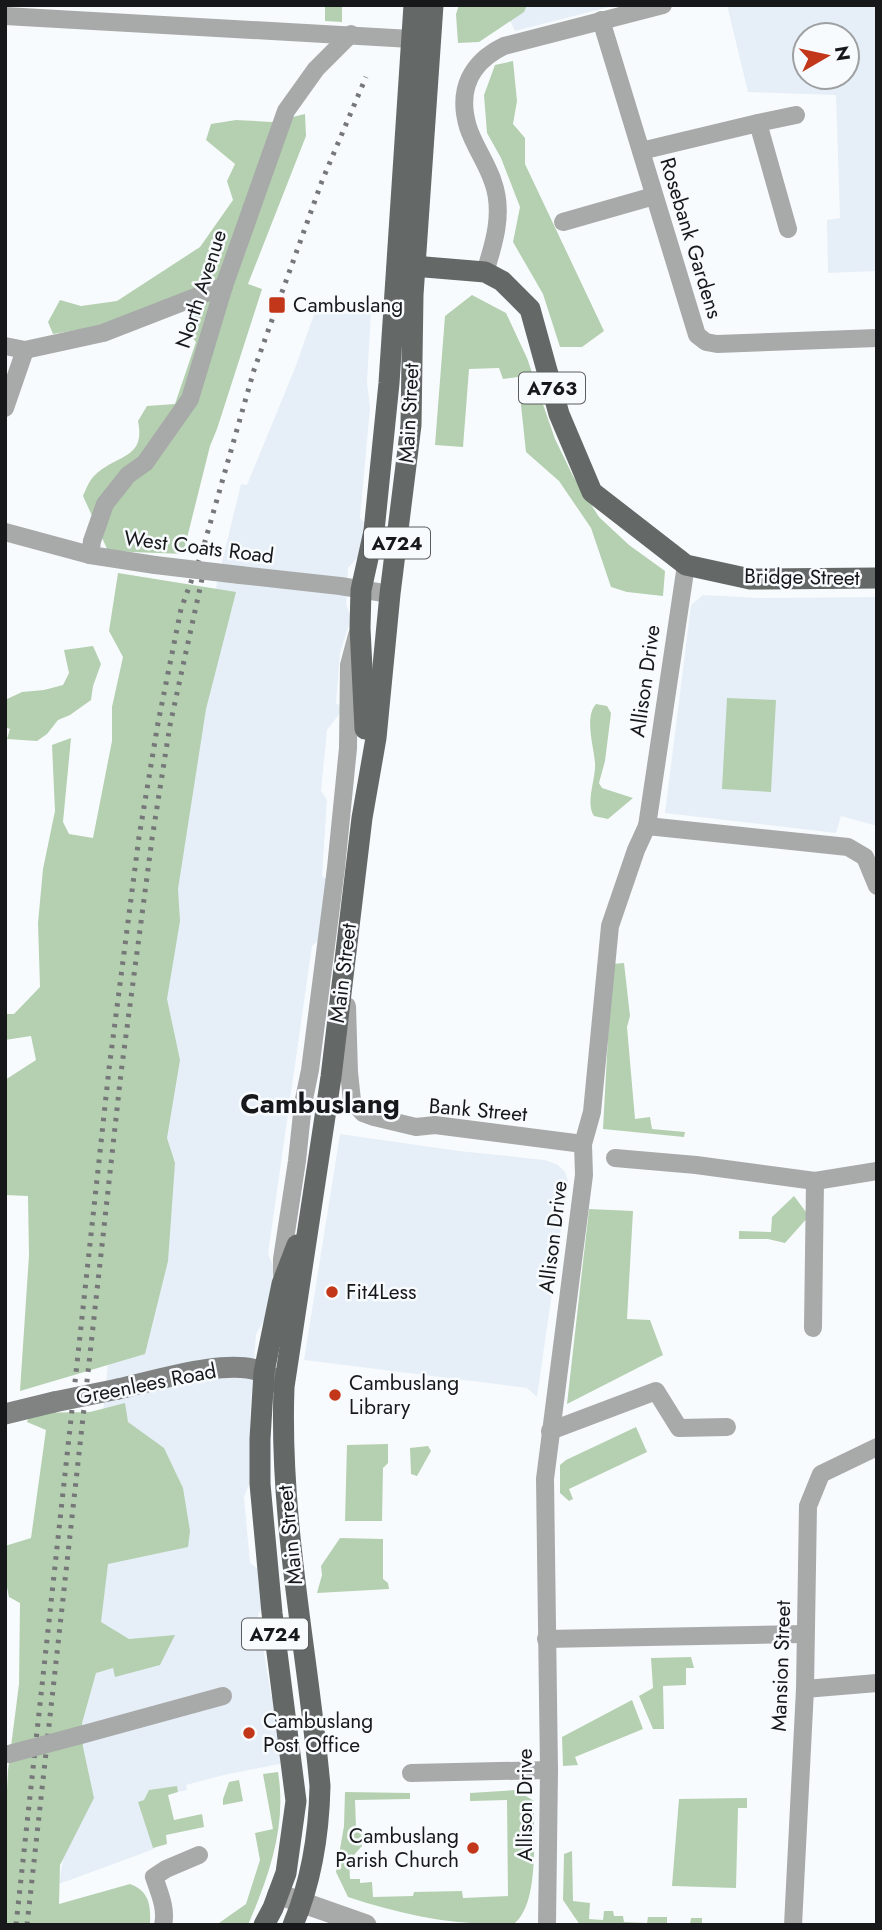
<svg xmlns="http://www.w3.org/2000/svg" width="882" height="1930" font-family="Jost,sans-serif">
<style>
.built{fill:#e6eff7;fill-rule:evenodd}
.green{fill:#b4d0b0}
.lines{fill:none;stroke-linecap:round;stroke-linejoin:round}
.minor{stroke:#a8aaa9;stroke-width:18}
.tertiary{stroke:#a8aaa9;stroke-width:21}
.secondary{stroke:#808382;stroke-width:21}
.primary{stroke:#646867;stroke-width:21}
.rail{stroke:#757778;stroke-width:5;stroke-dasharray:3.5 7;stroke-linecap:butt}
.minor-bridge{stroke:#a8aaa9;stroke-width:18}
.secondary-bridge{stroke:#808382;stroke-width:21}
.poi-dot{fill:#c23719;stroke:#f8fbfd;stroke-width:2.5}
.labels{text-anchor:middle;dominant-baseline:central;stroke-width:5;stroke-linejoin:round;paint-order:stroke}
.shield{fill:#f8fbfd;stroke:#5a5c5d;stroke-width:2}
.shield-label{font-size:19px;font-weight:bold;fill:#171819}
.street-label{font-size:21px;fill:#171819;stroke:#f8fbfd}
.poi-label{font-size:21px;fill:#171819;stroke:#f8fbfd;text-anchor:start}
.district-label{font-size:28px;font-weight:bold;fill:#171819;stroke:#f8fbfd}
</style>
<rect width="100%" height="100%" fill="#f8fbfd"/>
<g class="built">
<path d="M503,5H617L515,31Z"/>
<path d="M727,5H877V271L828,273L827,220L840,218L836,95L748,92ZM805,35H847V77H805Z"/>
<path d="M317,306L335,314L371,313L367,382L370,408L360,518L369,528L359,556L348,568L346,604L351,618L340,653L336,703L344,708L327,730L321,791L327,800L322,876L328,881L321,938L312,946L268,1254L276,1272L268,1314L256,1334L250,1417V1481L244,1497L250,1563L258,1569L264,1604L258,1615L271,1695L281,1712L289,1762L224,1775L186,1785L187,1790L178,1792L177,1787L139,1802L154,1849L59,1884L70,1814L95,1495L120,1239L197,666L241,484L247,485L295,368Z"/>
<path d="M703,595L759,598L877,597V826L841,816L836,833L665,813L691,605Z"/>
<path d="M340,1134L459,1151L545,1160L558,1165L565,1172L568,1181L537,1397L527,1388L304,1360Z"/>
</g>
<g class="green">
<path d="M325,5H342V22L325,21Z"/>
<path d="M459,5H527L524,12L479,42L458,43L456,14Z"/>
<path d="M513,61L517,101L513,124L525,138V164L604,331L582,347H560L543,294L513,242L520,207L501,158L487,133L484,95L495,65Z"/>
<path d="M305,114L306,136L248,284L262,289L217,429L210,446L183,554L108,551L83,496C86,489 89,481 94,476C116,454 146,460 138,421L147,406L175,404L196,342L187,331L200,305L193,292L95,327L53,334L48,322L60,300L81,306L117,301L200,247L233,200L227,181L235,164L206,140L211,124L236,120L272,122Z"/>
<path d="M472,295L506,313L527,358L555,439L573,476L599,517L629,545L665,571L663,596L627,592L611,587L591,528L559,481L526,452L518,377L503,379L499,368L469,369L463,447L435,445L445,316Z"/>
<path d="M118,573L236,592L206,709L178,889L180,921L167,999L180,1060L167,1138L175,1163L168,1261L145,1354L20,1391L29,1255L28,1196L5,1195V1080L36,1060L31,1036L5,1040V1014H14L40,987L38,923L43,869L55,811L52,745L71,738L63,822L69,834L93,838L112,741V707L123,657L109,631Z"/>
<path d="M93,646L101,664L93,686L91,700L70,715L58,720L47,734L37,741L7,739L10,729L5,727V700L22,692L44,690L63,685L69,673L64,650Z"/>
<path d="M727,698L776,700L771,792L722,789Z"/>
<path d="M596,704L607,706L611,713L605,761L599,783L602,788L633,798L608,819L594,816C585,802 596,780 595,763C594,747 584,717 596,704Z"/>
<path d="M624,963L630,1016L627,1027L635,1119L650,1117L652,1129L685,1132L684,1137L603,1129L612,964Z"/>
<path d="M794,1196L809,1216L785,1243L768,1239H739V1231L771,1232L772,1217Z"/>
<path d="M589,1209L633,1211L627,1319L650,1320L663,1355L567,1404Z"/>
<path d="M125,1403L128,1422L164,1448L183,1488L190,1531L188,1547L108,1564L101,1622L129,1639L175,1635L160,1665L115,1677L113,1668L96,1673L82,1723L83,1747L94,1798L60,1865L59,1904L130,1884C149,1891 151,1905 150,1924L5,1925V1829L8,1770L19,1684L20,1603L9,1597L5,1577V1546L31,1538L46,1430L27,1422L31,1413L90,1412Z"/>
<path d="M636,1427L647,1452L569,1489L573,1499L569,1501L560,1493V1465L566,1460Z"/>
<path d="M388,1444V1463L383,1468L382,1521H345L347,1445Z"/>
<path d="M428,1446L431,1451L417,1476L411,1474L410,1448Z"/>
<path d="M340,1538L383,1539V1579L388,1583L389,1589L317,1593L322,1575L321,1566Z"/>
<path d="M691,1657L694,1668H686V1685L663,1686L664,1729H653L639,1696L653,1688L651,1658Z"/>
<path d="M632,1700L643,1729L575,1757L578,1765L563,1766L562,1737Z"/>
<path d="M278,1772C287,1826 269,1876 248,1925H211L219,1923L246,1904L260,1860L255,1833L273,1829L263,1774Z"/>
<path d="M239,1780L243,1801L223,1805V1799L229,1782Z"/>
<path d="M177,1786L178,1792L168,1795L174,1820L202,1814L204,1827L166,1835L167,1844L153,1848L138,1802L144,1800L149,1790Z"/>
<path d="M516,1790L534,1801C533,1833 540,1901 515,1923C457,1927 403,1915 348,1897L336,1872L344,1826L345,1792L410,1793V1799L355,1800L356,1827L361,1828L362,1846L354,1855L349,1856L350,1879H360V1883L372,1882L373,1897L413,1896L414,1892L462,1891L463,1898L508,1896L507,1800L470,1801V1793Z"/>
<path d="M747,1798V1808H738L736,1888L672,1886L679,1799Z"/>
<path d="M572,1851L573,1901L590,1903L589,1919L603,1920L604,1911H613L614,1916H623L624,1922L647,1923L648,1917H667V1923L690,1924L691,1918H702V1925H580L563,1900L564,1854Z"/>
</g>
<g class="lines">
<g class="minor">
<path d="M5,16L411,39"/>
<path d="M601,20L697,335L706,342L717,344L877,338"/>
<path d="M758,123L796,115"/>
<path d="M641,151L758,123L788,229"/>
<path d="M563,222L654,196"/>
<path d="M485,272C494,244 504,212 493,182C487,163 474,146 468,127C457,90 471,62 504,46L663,5"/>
<path d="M5,346L25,350L103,333L224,286"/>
<path d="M5,408L25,350"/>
<path d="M5,532L90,555L155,565"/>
<path d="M90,555L92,541L105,504L128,475L145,463L190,399L224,286L286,111L316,69L351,34"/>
<path d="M240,575L340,586L390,594"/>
<path d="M647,826L848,847L865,857L877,886"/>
<path d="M347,1006L349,1072L352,1101L363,1113L374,1117L416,1127L435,1125L583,1144"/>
<path d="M615,1158L696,1165L815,1181L877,1171"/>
<path d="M282,1274V1259L297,1161L303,1104L310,1070L336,868L348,748L349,665L357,635"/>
<path d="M813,1328L815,1181"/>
<path d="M550,1431L656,1391L679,1428L727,1427"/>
<path d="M546,1639L805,1634"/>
<path d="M805,1689L877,1683"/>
<path d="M77,1736L223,1696"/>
<path d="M411,1773L549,1770"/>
<path d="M163,1925C167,1909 159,1892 154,1877L166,1869L199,1855"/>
<path d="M547,1925L549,1770L545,1479L584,1175L583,1144L592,1112L610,926L636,850L647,826L686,565"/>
<path d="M793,1925L805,1689L808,1506L821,1474L877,1447"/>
</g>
<path class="tertiary" d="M278,1894L366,1925"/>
<g class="secondary">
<path d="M118,1389C154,1381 232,1356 264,1373C269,1375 274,1380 278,1383"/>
<path d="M5,1414L54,1402"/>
</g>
<g class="primary">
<path d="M401,265L485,272L502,281L530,309L559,414L592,492L686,565L750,579L877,578"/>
<path d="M365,729L360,628L361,590L374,531L389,383L414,5"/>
<path d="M264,1925L273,1908L286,1873L296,1801L272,1613L260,1484V1439L264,1372L282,1284L297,1245"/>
<path d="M293,1925C312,1880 319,1834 320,1786C308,1653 279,1522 284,1387L331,1077L362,818L376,738L390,594L411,425L413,295L433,5"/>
</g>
<g class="rail">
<path d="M16,1925L109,1069L139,837L158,723L181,609L202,552L254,370L322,181L366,77"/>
<path d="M27,1925L121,1073L152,839L170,725L202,579"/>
</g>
<g class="minor-bridge">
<path d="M155,565L240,575"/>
<path d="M9,1754L77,1736"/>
</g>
<path class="secondary-bridge" d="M54,1402L118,1389"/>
</g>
<g class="poi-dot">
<rect x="268" y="296" width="18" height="18" rx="3.5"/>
<circle cx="332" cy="1292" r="7"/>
<circle cx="335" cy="1395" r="7"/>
<circle cx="249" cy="1733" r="7"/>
<circle cx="473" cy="1848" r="7"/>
</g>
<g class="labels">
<g class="shield">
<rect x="519" y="372.5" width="66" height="31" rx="5"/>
<rect x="364" y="527.5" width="66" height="31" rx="5"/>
<rect x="242" y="1618.5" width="66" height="31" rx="5"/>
</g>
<g class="shield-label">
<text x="552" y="388">A763</text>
<text x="397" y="543">A724</text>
<text x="275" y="1634">A724</text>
</g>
<g class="street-label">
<text transform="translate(691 238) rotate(73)">Rosebank Gardens</text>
<text transform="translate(201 289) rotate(-72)">North Avenue</text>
<text transform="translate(409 413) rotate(-87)">Main Street</text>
<text transform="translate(199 547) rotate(7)">West Coats Road</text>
<text transform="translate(802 577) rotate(1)">Bridge Street</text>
<text transform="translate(645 681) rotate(-82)">Allison Drive</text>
<text transform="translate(343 973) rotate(-83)">Main Street</text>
<text transform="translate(478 1110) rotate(5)">Bank Street</text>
<text transform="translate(553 1237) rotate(-83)">Allison Drive</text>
<text transform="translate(146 1384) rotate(-11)">Greenlees Road</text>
<text transform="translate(290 1535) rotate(-96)">Main Street</text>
<text transform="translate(781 1666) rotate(-88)">Mansion Street</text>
<text transform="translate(525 1805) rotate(-90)">Allison Drive</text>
</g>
<g class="poi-label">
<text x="293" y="305">Cambuslang</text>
<text x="346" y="1292">Fit4Less</text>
<text x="349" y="1383">Cambuslang<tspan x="349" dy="24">Library</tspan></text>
<text x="263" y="1721">Cambuslang<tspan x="263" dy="24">Post Office</tspan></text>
<text x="459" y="1836" text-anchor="end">Cambuslang<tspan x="459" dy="24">Parish Church</tspan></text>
</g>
<g class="district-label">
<text x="320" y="1103">Cambuslang</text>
</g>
</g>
<rect width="882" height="1930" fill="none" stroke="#171819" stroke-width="14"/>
<g transform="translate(826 56) rotate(81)"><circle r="33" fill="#f8fbfd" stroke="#9ea0a2" stroke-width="2"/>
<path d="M0-5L12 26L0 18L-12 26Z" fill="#c23719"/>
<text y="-10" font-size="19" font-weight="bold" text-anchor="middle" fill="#171819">N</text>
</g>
</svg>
